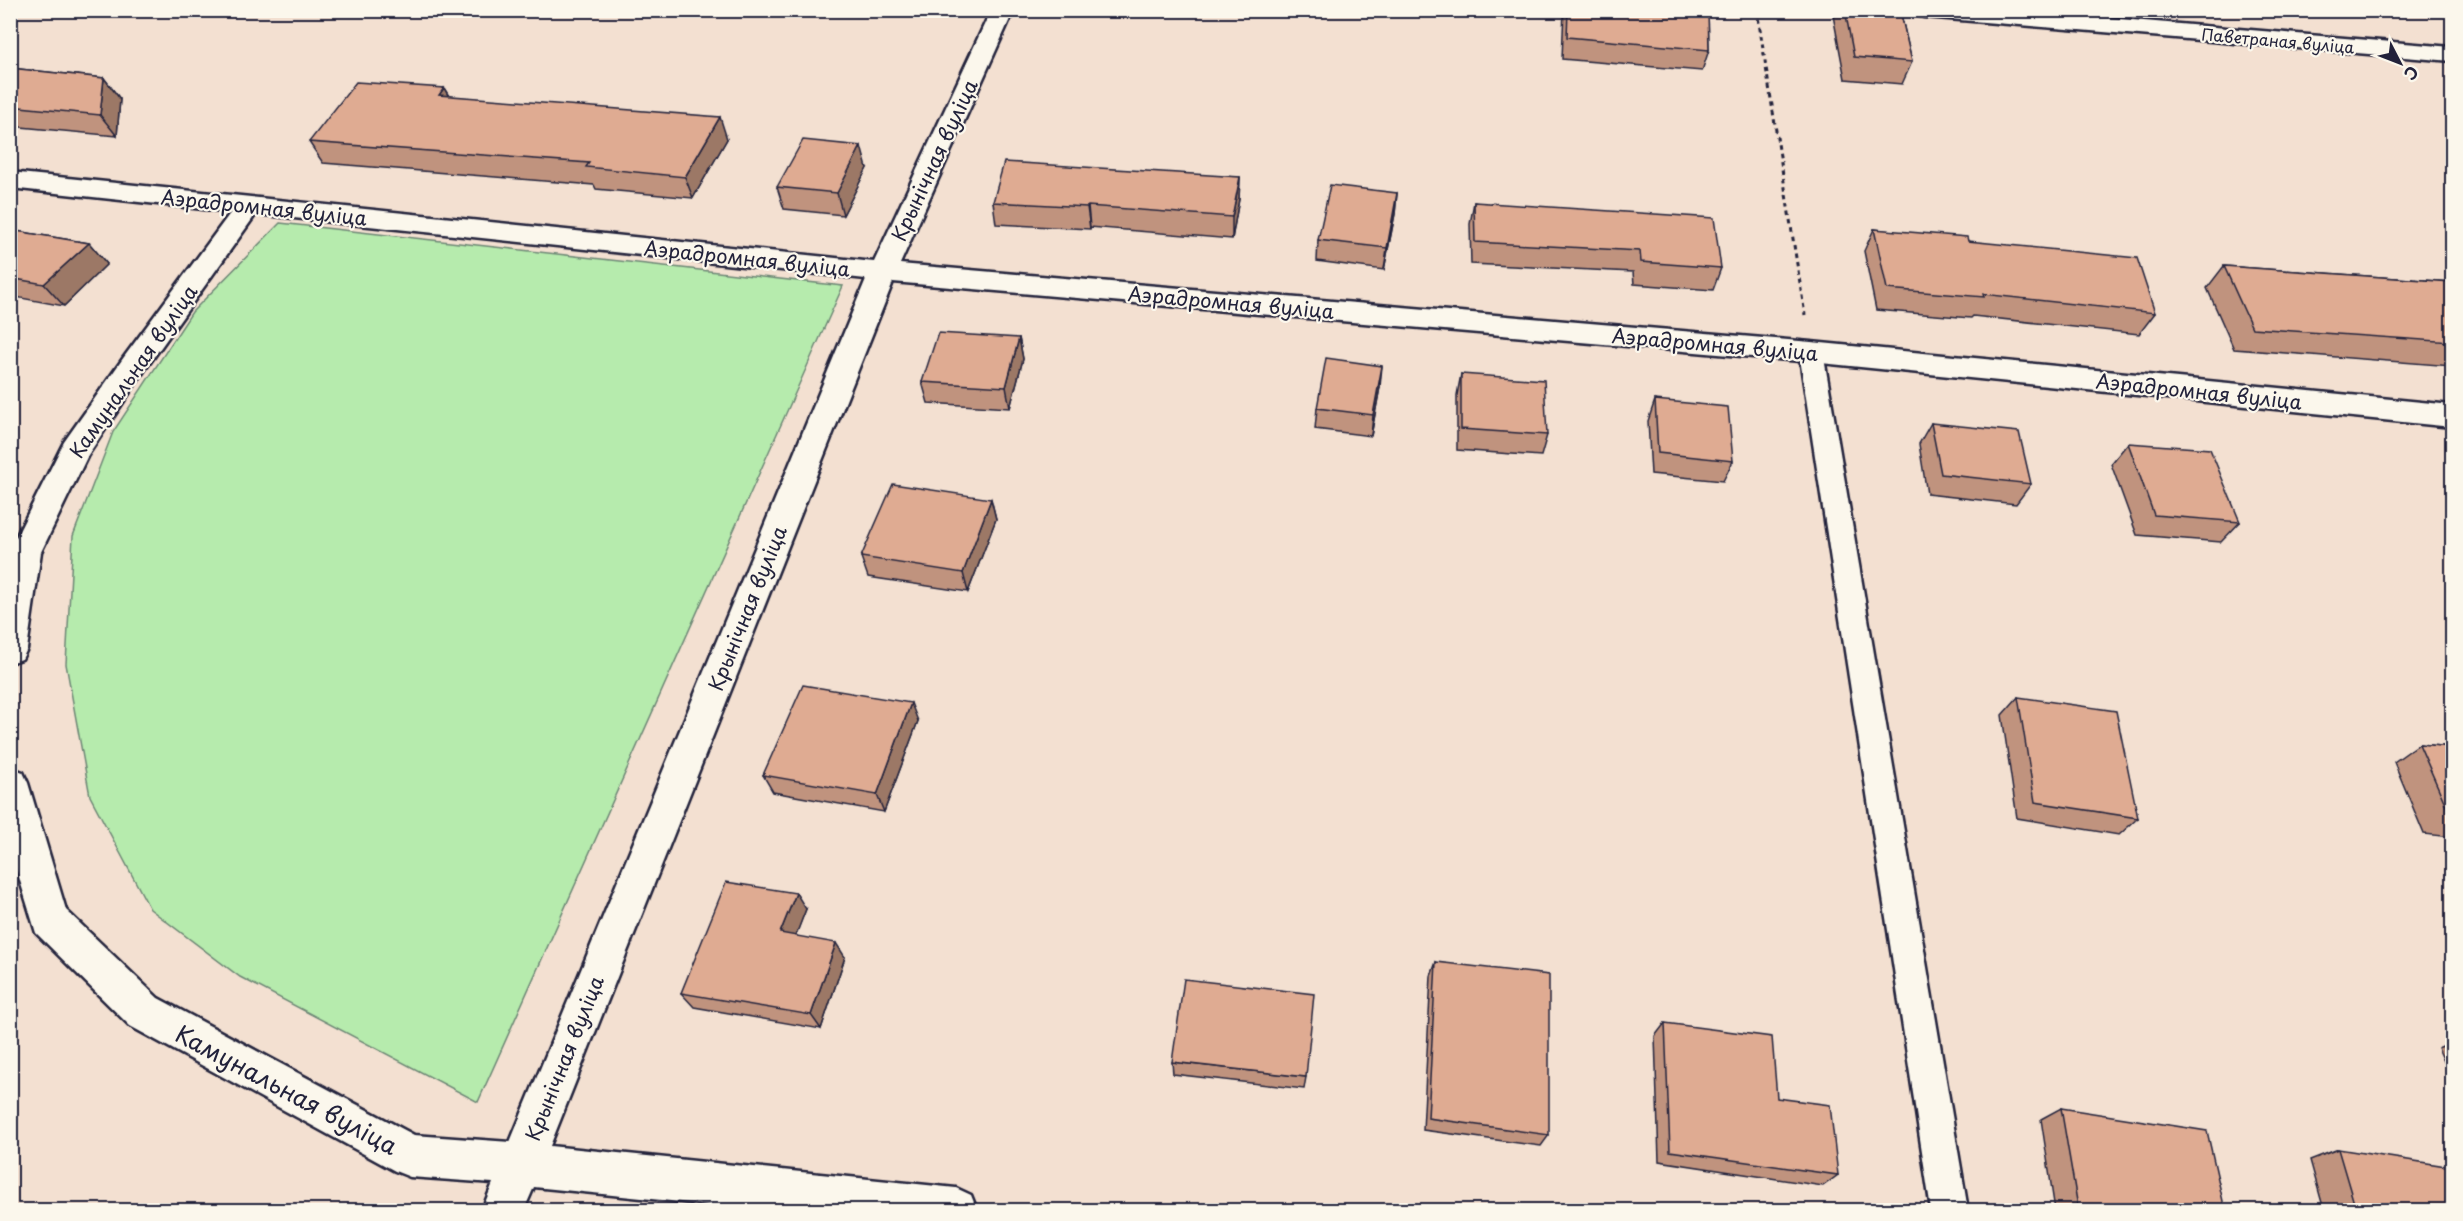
<svg xmlns="http://www.w3.org/2000/svg" width="2463" height="1221" viewBox="0 0 2463 1221" font-family="'Playpen Sans',sans-serif">
  <style>
    .green { fill: #b6ebad; stroke: #6c8674; stroke-width: 1.5 }
    .lines { fill: none; stroke-linecap: round; stroke-linejoin: round }
    .service-casing { stroke: #22223b; stroke-width: 5 }
    .minor-casing { stroke: #22223b; stroke-width: 5 }
    .path { stroke: #22223b; stroke-width: 3; stroke-dasharray: 4.5 4; stroke-linecap: butt }
    .service { fill: #fbf7ec; fill-rule: evenodd }
    .minor { fill: #fbf7ec; fill-rule: evenodd }
    .wall { fill: #c0937e; stroke: #22223b; stroke-width: 1.5 }
    .shaded-wall { fill: #9c7866; stroke: #22223b; stroke-width: 1.5 }
    .building { fill: #dfab92; stroke: #22223b; stroke-width: 1.5 }
    .labels { text-anchor: middle; dominant-baseline: central; stroke-width: 4.5; stroke-linejoin: round; paint-order: stroke }
    .far-street-label { font-size: 16px; fill: #22223b; stroke: #fbf7ec }
    .street-label { font-size: 20px; fill: #22223b; stroke: #fbf7ec }
    .near-street-label { font-size: 24px; fill: #22223b; stroke: #fbf7ec }
  </style>
  <rect width="100%" height="100%" fill="#f3e0d1"/>
  <filter id="ink" filterUnits="userSpaceOnUse"><feTurbulence type="fractalNoise" baseFrequency=".0167" numOctaves="2"/><feDisplacementMap in="SourceGraphic" scale="12" xChannelSelector="R" yChannelSelector="G"/><feConvolveMatrix kernelMatrix="1 2 1 2 8 2 1 2 1" color-interpolation-filters="sRGB"/></filter>
  <g filter="url(#ink)">
    <polygon class="green" points="280,223 843,286 478,1102 240,977 150,909 90,796 66,664 73,536 113,432 192,312"/>
    <g class="lines">
      <defs>
        <polygon id="service" points="1811,343 1820,346 1823,352 1968,1210 1931,1210 1799,352 1802,346"/>
        <g id="minor">
          <polygon points="991,10 1014,10 900,264 1811,342 2452,405 2452,427 1811,362 893,282 550,1146 956,1188 971,1195 977,1210 759,1210 534,1187 524,1210 482,1210 493,1183 410,1177 395,1171 130,1026 36,933 10,848 10,767 23,772 28,783 66,910 158,998 414,1135 510,1142 866,279 256,214 144,371 88,455 41,552 27,649 22,659 10,663 10,549 64,442 124,357 231,212 10,188 10,172 874,262"/>
          <polygon points="1913,10 2013,10 2452,47 2452,61 1924,17 1916,15"/>
        </g>
      </defs>
      <use href="#service" class="service-casing"/>
      <use href="#minor" class="minor-casing"/>
      <polyline class="path" points="1757,10 1805,315"/>
      <use href="#service" class="service"/>
      <use href="#minor" class="minor"/>
    </g>
    <g class="wall">
      <polygon points="1564,10 1708,10 1709,50 1702,71 1562,59"/>
      <polygon points="1832,10 1900,10 1912,62 1902,84 1845,79"/>
      <polygon points="10,68 104,78 120,99 117,136 10,126"/>
      <polygon points="444,88 449,96 727,139 693,198 596,189 594,185 323,163 309,142"/>
      <polygon points="867,168 843,215 784,209 777,187"/>
      <polygon points="1240,177 1239,199 1232,239 1090,227 1090,229 996,224 993,202"/>
      <polygon points="1397,193 1395,214 1384,270 1317,261 1318,240"/>
      <polygon points="1474,202 1721,268 1713,290 1634,284 1633,272 1471,264 1470,224"/>
      <polygon points="1874,229 1968,241 2155,313 2139,334 1973,316 1971,318 1876,310 1864,251"/>
      <polygon points="10,230 89,243 107,264 64,306 10,296"/>
      <polygon points="2224,266 2452,282 2452,366 2234,349 2207,288"/>
      <polygon points="1019,338 1023,359 1010,408 928,403 922,382"/>
      <polygon points="1461,374 1547,435 1541,456 1457,450 1457,395"/>
      <polygon points="1380,387 1371,436 1315,429 1317,408"/>
      <polygon points="1655,400 1733,461 1723,481 1651,474 1648,421"/>
      <polygon points="1931,423 2031,484 2016,504 1927,494 1919,444"/>
      <polygon points="2128,443 2240,522 2221,542 2137,535 2111,464"/>
      <polygon points="991,499 996,519 968,592 868,577 861,557"/>
      <polygon points="2018,697 2138,818 2119,835 2017,818 2002,715"/>
      <polygon points="918,721 884,812 773,792 763,775"/>
      <polygon points="2419,744 2452,747 2452,837 2424,834 2394,762"/>
      <polygon points="806,909 795,936 845,957 821,1029 694,1007 681,993"/>
      <polygon points="2452,931 2452,942 2449,933"/>
      <polygon points="1436,962 1549,1135 1541,1146 1423,1130 1431,976"/>
      <polygon points="1665,1023 1777,1098 1838,1175 1823,1186 1659,1161 1655,1036"/>
      <polygon points="2452,1042 2452,1079 2438,1048"/>
      <polygon points="1172,1062 1306,1077 1304,1089 1173,1074"/>
      <polygon points="2061,1108 2225,1210 2055,1210 2041,1119"/>
      <polygon points="2338,1149 2452,1210 2324,1210 2310,1160"/>
    </g>
    <g class="shaded-wall">
      <polygon points="104,78 120,99 117,136 100,115"/>
      <polygon points="444,88 456,110 439,95"/>
      <polygon points="720,117 727,139 693,198 685,177"/>
      <polygon points="861,146 867,168 843,215 837,193"/>
      <polygon points="1240,177 1239,199 1232,239 1232,217"/>
      <polygon points="1397,193 1395,214 1384,270 1387,248"/>
      <polygon points="1088,206 1090,227 1090,229 1087,207"/>
      <polygon points="89,243 107,264 64,306 44,284"/>
      <polygon points="1019,338 1023,359 1010,408 1006,387"/>
      <polygon points="1382,366 1380,387 1371,436 1373,415"/>
      <polygon points="991,499 996,519 968,592 963,573"/>
      <polygon points="911,703 918,721 884,812 877,795"/>
      <polygon points="796,893 806,909 791,948 780,933"/>
      <polygon points="836,943 845,957 821,1029 811,1015"/>
    </g>
    <g class="building">
      <polygon points="1568,10 1708,10 1709,50 1567,37"/>
      <polygon points="1845,10 1900,10 1912,62 1854,57"/>
      <polygon points="10,68 104,78 100,115 10,106"/>
      <polygon points="356,82 444,88 439,95 720,117 685,177 586,167 589,163 309,142"/>
      <polygon points="803,140 861,146 837,193 777,187"/>
      <polygon points="1004,162 1240,177 1232,217 1088,206 1087,207 993,202"/>
      <polygon points="1330,185 1397,193 1387,248 1318,240"/>
      <polygon points="1474,202 1714,218 1721,268 1641,262 1640,251 1475,242"/>
      <polygon points="1874,229 1967,237 1968,241 2137,258 2155,313 1983,294 1984,297 1887,289"/>
      <polygon points="10,230 89,243 44,284 10,278"/>
      <polygon points="2224,266 2452,282 2452,342 2252,328"/>
      <polygon points="938,333 1019,338 1006,387 922,382"/>
      <polygon points="1326,358 1382,366 1373,415 1317,408"/>
      <polygon points="1461,374 1544,380 1547,435 1461,429"/>
      <polygon points="1655,400 1728,407 1733,461 1658,453"/>
      <polygon points="1931,423 2019,432 2031,484 1941,474"/>
      <polygon points="2128,443 2210,449 2240,522 2154,515"/>
      <polygon points="893,484 991,499 963,573 861,557"/>
      <polygon points="803,685 911,703 877,795 763,775"/>
      <polygon points="2018,697 2116,711 2138,818 2035,802"/>
      <polygon points="2419,744 2452,747 2452,817 2451,817"/>
      <polygon points="726,882 796,893 780,933 836,943 811,1015 681,993"/>
      <polygon points="1436,962 1549,975 1549,1135 1428,1118"/>
      <polygon points="1184,979 1314,994 1306,1077 1172,1062"/>
      <polygon points="1665,1023 1772,1037 1777,1098 1830,1105 1838,1175 1670,1151"/>
      <polygon points="2061,1108 2207,1131 2225,1210 2100,1210 2078,1207"/>
      <polygon points="2338,1149 2452,1167 2452,1210 2356,1210"/>
    </g>
  </g>
  <g class="labels">
    <g class="far-street-label">
      <text transform="translate(2278 40) rotate(5)">Паветраная вуліца</text>
    </g>
    <g class="street-label">
      <text transform="translate(934 160) rotate(-65)">Крынічная вуліца</text>
      <text transform="translate(264 207) rotate(6)">Аэрадромная вуліца</text>
      <text transform="translate(747 258) rotate(6)">Аэрадромная вуліца</text>
      <text transform="translate(1231 302) rotate(5)">Аэрадромная вуліца</text>
      <text transform="translate(1715 344) rotate(5)">Аэрадромная вуліца</text>
      <text transform="translate(133 371) rotate(-55)">Камунальная вуліца</text>
      <text transform="translate(2199 391) rotate(6)">Аэрадромная вуліца</text>
      <text transform="translate(747 608) rotate(-68)">Крынічная вуліца</text>
      <text transform="translate(564 1058) rotate(-68)">Крынічная вуліца</text>
    </g>
    <g class="near-street-label">
      <text transform="translate(287 1089) rotate(28)">Камунальная вуліца</text>
    </g>
  </g>
  <rect width="2463" height="1221" fill="none" stroke="#fbf7ec" stroke-width="36"/>
  <rect x="18" y="18" width="2427" height="1185" fill="none" stroke="#22223b" stroke-width="2" filter="url(#ink)"/>
  <g transform="translate(2400 63) rotate(132)" stroke="#fbf7ec" stroke-width="4.5" paint-order="stroke">
  <path d="M0-4.5L10 22L0 15L-10 22Z" fill="#22223b"/>
  <text y="-9" font-size="16" font-weight="bold" text-anchor="middle" fill="#22223b">С</text>
  </g>
</svg>
